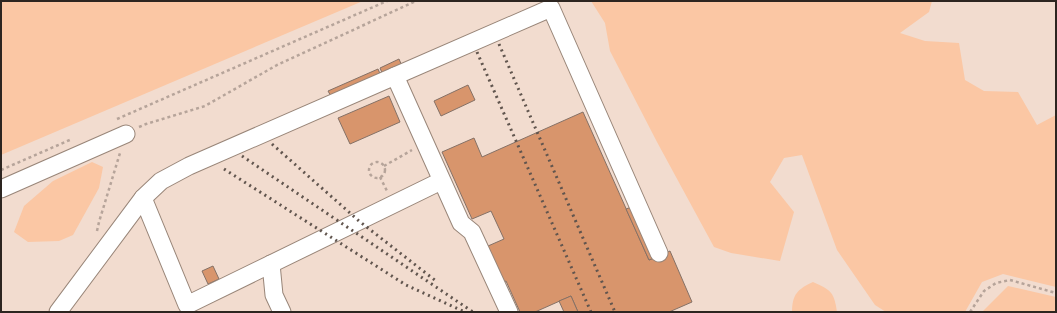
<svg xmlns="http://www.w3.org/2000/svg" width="1057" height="313" viewBox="0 0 1057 313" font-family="'Golos Text',sans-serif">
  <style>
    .green { fill: #fbc7a4 }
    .building { fill: #d8956c; stroke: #857166 }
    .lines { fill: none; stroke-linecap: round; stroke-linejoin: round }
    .minor-casing { stroke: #998679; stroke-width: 19 }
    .path { stroke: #b6a49a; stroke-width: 2.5; stroke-dasharray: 3 3; stroke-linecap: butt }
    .minor { stroke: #fff; stroke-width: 17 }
    .rail { stroke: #61554e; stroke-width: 3; stroke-dasharray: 2 4; stroke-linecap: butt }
  </style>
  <rect width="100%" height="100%" fill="#f2dccf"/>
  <g class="green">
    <polygon points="1,1 363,1 1,155"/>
    <polygon points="591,1 932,1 929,12 900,33 925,41 959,43 965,80 984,91 1018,92 1037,125 1056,115 1056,287 1003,274 982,282 965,312 886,312 875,305 837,250 802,155 784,158 770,182 794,212 780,261 731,253 714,247 657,142 610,51 605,23"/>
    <polygon points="92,162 103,167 99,188 73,235 59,241 28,242 14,232 24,206 53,181"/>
    <path d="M813 282C831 290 834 292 837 312H792C792 294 798 289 813 282Z"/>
    <polygon points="1008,286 1056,297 1056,312 982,312"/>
  </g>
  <g class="building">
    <polygon points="399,59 402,66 383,75 380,68"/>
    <polygon points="378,69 381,76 332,98 328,91"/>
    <polygon points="468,85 475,100 441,116 434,101"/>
    <polygon points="389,96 400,122 350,144 338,118"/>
    <polygon points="583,112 649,260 670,251 692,302 669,312 578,312 571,296 535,312 520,312 506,281 502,283 488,246 504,239 491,211 472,219 442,152 474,138 482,157"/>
    <polygon points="634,206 656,257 649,260 626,209"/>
    <polygon points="213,266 219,279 208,284 202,271"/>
    <polygon points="571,296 578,312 564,312 559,301"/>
  </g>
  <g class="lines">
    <defs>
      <g id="minor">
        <polyline points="395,76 551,8 659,253"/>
        <polyline points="1,189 126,134"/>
        <polyline points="143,198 187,305 441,181"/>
        <polyline points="271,264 274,295 282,312"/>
        <polyline points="58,312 143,198 161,181 189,166 395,76 461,223 472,232 509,312"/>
      </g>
    </defs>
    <use href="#minor" class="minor-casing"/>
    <g class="path">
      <polyline points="117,119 387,1"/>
      <polyline points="139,127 146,124 205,106 277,65 416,1"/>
      <circle cx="377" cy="170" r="8"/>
      <polyline points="384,166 412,150"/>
      <polyline points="1,170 72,139"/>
      <polyline points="380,177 387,191"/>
      <polyline points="97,231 99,222 120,153"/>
      <polyline points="970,312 984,291 996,283 1010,280 1056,293"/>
    </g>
    <use href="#minor" class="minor"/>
    <g class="rail">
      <polyline points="499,44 615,312"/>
      <polyline points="477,52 591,312"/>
      <polyline points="272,144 359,221 436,281"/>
      <polyline points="242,156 473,312"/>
      <polyline points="224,169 406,285 465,312"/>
    </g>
  </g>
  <rect width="1057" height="313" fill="none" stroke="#2d2520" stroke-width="4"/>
</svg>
